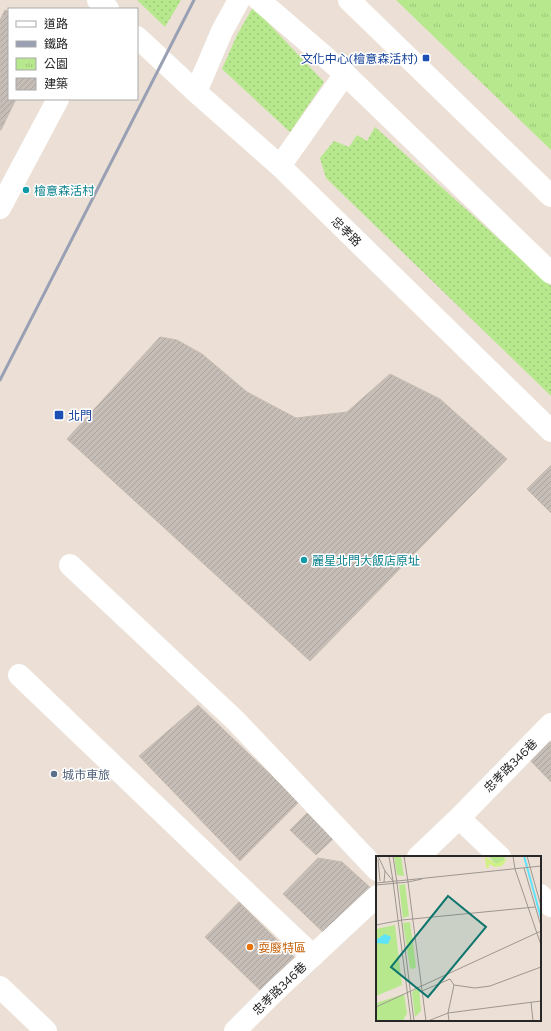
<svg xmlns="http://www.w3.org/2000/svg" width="551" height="1031" viewBox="0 0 551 1031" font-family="Commissioner,'Noto Sans TC',sans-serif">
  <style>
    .grass { fill: url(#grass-dots) }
    .park { fill: url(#park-tufts) }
    .building { fill: url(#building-hatch); stroke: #c6bcb0 }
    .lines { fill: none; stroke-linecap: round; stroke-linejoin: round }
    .minor { stroke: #fff; stroke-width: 22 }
    .rail { stroke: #99a0b4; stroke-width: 3 }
    .transit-dot { fill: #1a4fb4; stroke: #fff; stroke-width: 1.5 }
    .culture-dot { fill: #0f9aa8; stroke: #fff; stroke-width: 1.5 }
    .service-dot { fill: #5c6f8a; stroke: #fff; stroke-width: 1.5 }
    .food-dot { fill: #e8710a; stroke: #fff; stroke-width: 1.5 }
    .labels { text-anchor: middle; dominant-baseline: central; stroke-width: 3; stroke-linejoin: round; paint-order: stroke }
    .transit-label { font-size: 12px; fill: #164399; stroke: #fff; text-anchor: end }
    .culture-label { font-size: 12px; fill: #0d838f; stroke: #fff; text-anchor: start }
    .street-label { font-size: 12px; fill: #272727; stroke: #fff }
    .service-label { font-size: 12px; fill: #4e5e75; stroke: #fff; text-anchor: start }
    .food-label { font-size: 12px; fill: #c56008; stroke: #fff; text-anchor: start }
    .inset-river { fill: none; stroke: #5ee3f9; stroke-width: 2 }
    .inset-road { fill: none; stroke: #9d9690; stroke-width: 1 }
    .view { fill: #0f766e; fill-opacity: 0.15; stroke: #0f766e; stroke-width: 2 }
    .inset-edge { fill: none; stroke: #272727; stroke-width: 2 }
  </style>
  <defs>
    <pattern id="grass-dots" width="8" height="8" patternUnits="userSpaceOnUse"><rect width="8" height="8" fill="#b7e88d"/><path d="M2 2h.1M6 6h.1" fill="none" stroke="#9dc77a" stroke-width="1.8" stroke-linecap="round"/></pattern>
    <pattern id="park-tufts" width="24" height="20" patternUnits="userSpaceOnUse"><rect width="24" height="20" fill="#b7e88d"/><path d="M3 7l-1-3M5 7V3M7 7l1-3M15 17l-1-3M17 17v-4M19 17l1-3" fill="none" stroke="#9dc77a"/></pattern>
    <pattern id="building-hatch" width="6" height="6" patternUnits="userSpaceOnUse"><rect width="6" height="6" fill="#c6bdb7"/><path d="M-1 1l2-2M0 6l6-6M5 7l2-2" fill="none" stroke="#aaa29d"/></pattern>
  </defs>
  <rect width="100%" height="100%" fill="#ece0d6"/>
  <g class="grass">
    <polygon points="137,0 181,0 165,27"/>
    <polygon points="253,7 324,82 290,132 222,69 237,35"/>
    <polygon points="375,127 551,286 551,396 326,178 320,158 334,141 349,147 357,135 367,141"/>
  </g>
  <polygon class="park" points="396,0 551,0 551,150"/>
  <g class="building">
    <polygon points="5,10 9,12 9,99 16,99 1,130 0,130 0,20"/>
    <polygon points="160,337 177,340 202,354 247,392 296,418 347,412 390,374 440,399 507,459 310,661 67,439"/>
    <polygon points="551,465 551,513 527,489"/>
    <polygon points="198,705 299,802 240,861 139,756"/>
    <polygon points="546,738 551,743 551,782 527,757"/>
    <polygon points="307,813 333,839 316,855 290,830"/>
    <polygon points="318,858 342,862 373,890 326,935 283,894"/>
    <polygon points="239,902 295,958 262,992 205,937"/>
  </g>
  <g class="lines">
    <g class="minor">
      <polyline points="98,0 108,9"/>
      <polyline points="259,0 345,74 551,273"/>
      <polyline points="349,0 551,196"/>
      <polyline points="137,37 196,92 280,166 551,431"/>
      <polyline points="196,92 222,31 239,0"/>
      <polyline points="280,166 345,74"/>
      <polyline points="0,208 58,99"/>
      <polyline points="70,565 236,721 377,870"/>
      <polyline points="19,675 210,858 313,956"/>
      <polyline points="459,818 500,857"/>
      <polyline points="418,857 459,818 551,724"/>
      <polyline points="540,895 551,906"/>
      <polyline points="0,987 46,1031"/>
      <polyline points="235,1031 276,990 377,896"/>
    </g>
    <polyline class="rail" points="0,380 194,0"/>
  </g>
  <g class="transit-dot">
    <rect x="422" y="54" width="8" height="8" rx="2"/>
    <rect x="54" y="410" width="10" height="10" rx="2"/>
  </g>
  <g class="culture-dot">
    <circle cx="26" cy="190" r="4"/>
    <circle cx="304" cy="560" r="4"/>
  </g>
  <circle class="service-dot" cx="54" cy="774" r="4"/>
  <circle class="food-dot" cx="250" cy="947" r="4"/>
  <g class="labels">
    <g class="transit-label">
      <text x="418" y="58">文化中心(檜意森活村)</text>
      <text x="68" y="415" text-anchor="start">北門</text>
    </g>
    <g class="culture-label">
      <text x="34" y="190">檜意森活村</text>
      <text x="312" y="560">麗星北門大飯店原址</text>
    </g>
    <g class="street-label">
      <text transform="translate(347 231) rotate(44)">忠孝路</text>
      <text transform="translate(510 765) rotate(-45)">忠孝路346巷</text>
      <text transform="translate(279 988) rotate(-44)">忠孝路346巷</text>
    </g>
    <g class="service-label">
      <text x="62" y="774">城市車旅</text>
    </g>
    <g class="food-label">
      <text x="258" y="947">耍廢特區</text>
    </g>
  </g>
  <g transform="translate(376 856)">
    <rect width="165" height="165" fill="#ece0d6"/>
    <path d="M18 0H25L28 20 21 19ZM112 0H130L127 5 120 8ZM29 28 33 60 27 62 23 29ZM34 66 40 111 37 113 34 112 27 67ZM43 131 45 155 39 161 36 136Z" fill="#b7e88d"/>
    <path d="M19 69 26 129 0 140V73ZM28 138 31 157 27 165H0V147Z" fill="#b7e88d"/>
    <path d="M109 0 120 8 132 2 126 10 119 11 113 8V12H110Z" fill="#d1f187"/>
    <path d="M9 78 15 81 12 88 0 87V84Z" fill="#5ee3f9"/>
    <path class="inset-river" d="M148 0 165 62"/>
    <path class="inset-road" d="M2 0 9 15 8 26M13 0 17 25M17 0 21 27M137 0 139 13 165 89M151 0 165 50M2 3 4 25M148 12 165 70M9 15 17 25 35 165M46 23 32 26 50 165M31 24 165 10M0 27 31 24M21 27 38 165M0 29 32 26 28 0M0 69 26 64 159 51M78 129 99 132 114 130 165 111M46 135 74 123 78 129 72 157 73 165M155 146 157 165M0 151 165 75M52 165 72 157 165 145"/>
    <path class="view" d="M72 40 110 71 52 141 15 111Z"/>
    <rect width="165" height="165" class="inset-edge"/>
  </g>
  <rect x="8" y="8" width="130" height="92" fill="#ffffff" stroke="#a9a9a9"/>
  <rect x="16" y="21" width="20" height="6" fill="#ffffff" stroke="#a9a9a9"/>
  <text x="44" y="28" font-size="12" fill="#272727">道路</text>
  <rect x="16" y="41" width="20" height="6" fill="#99a0b4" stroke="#a9a9a9"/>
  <text x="44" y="48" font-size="12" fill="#272727">鐵路</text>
  <rect x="16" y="58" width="20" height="12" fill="url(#park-tufts)" stroke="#a9a9a9"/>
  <text x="44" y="68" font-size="12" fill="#272727">公園</text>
  <rect x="16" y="78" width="20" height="12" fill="url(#building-hatch)" stroke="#a9a9a9"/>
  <text x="44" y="88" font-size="12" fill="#272727">建築</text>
</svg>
